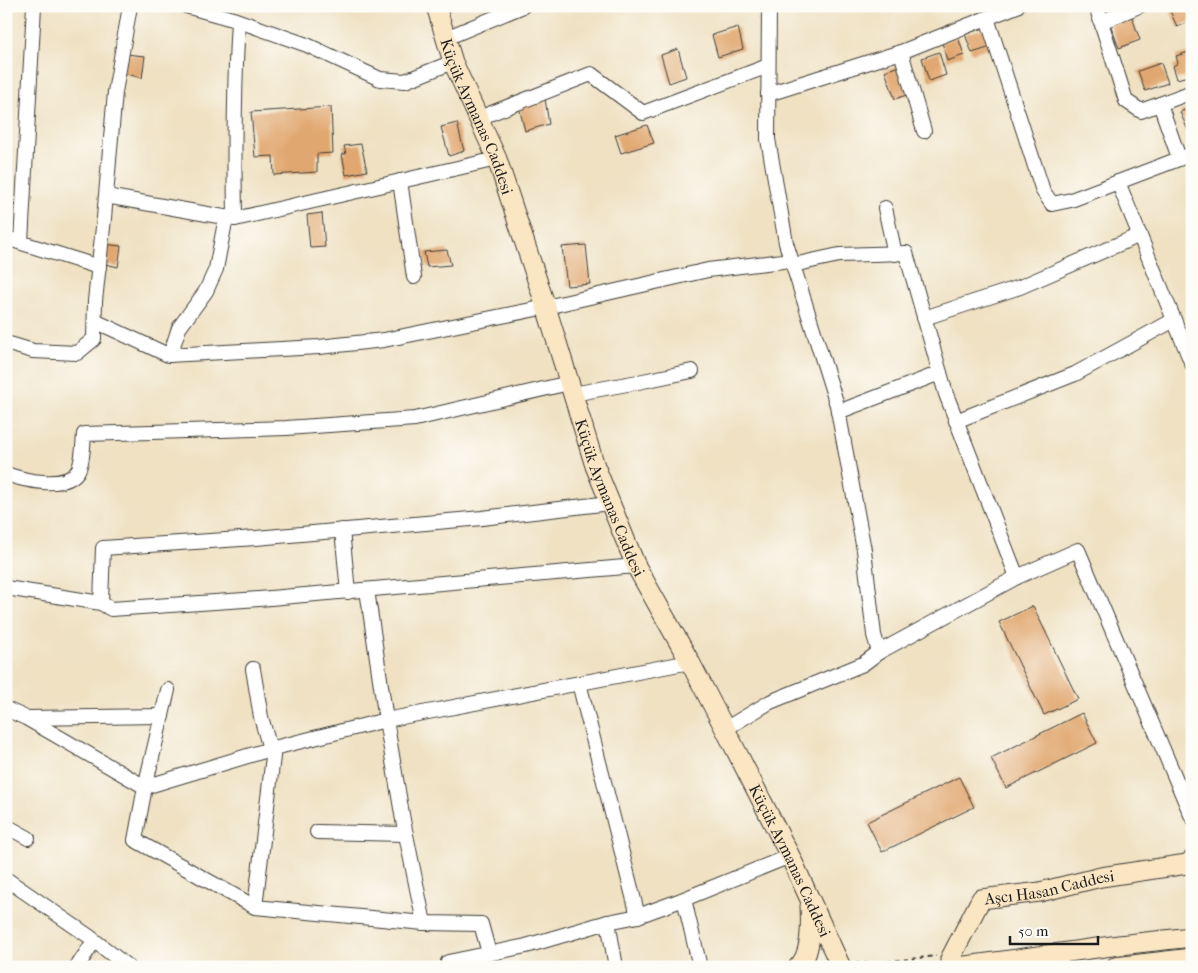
<svg xmlns="http://www.w3.org/2000/svg" width="1198" height="973" viewBox="0 0 1198 973" font-family="'IM FELL French Canon',serif">
  <style>
    .building { fill: #e1a770 }
    .lines { fill: none; stroke-linecap: round; stroke-linejoin: round }
    .street-casing { stroke: #3c3a35; stroke-width: 16 }
    .secondary-casing { stroke: #3c3a35; stroke-width: 21 }
    .path { stroke: #3c3a35; stroke-width: 2; stroke-dasharray: 4 4; stroke-linecap: butt }
    .street { stroke: #fff; stroke-width: 14 }
    .secondary { stroke: #fbe6c4; stroke-width: 19 }
    .labels { text-anchor: middle; dominant-baseline: central; stroke-width: 5; stroke-linejoin: round; paint-order: stroke }
    .street-label { font-size: 16px; fill: #1c1c1c; stroke: #fdfcf7 }
  </style>
  <rect width="100%" height="100%" fill="#fdfcf7"/>
  <filter id="ink" filterUnits="userSpaceOnUse"><feTurbulence type="fractalNoise" baseFrequency=".02" numOctaves="2"/><feDisplacementMap in="SourceGraphic" scale="10" xChannelSelector="R" yChannelSelector="G"/><feConvolveMatrix kernelMatrix="1 2 1 2 8 2 1 2 1" color-interpolation-filters="sRGB"/></filter>
  <filter id="wash" filterUnits="userSpaceOnUse"><feTurbulence type="fractalNoise" baseFrequency=".0096" numOctaves="4" result="noise"/><feDisplacementMap in="SourceGraphic" scale="20" xChannelSelector="R" yChannelSelector="G"/><feGaussianBlur stdDeviation="1.12" result="paint"/><feColorMatrix in="noise" values="0 0 0 0 0 0 0 0 0 0 0 0 0 0 0 0 0 1.4 0 .05"/><feComposite in="paint" operator="in"/></filter>
  <g filter="url(#wash)">
    <rect width="100%" height="100%" fill="#efe1c2"/>
    <g id="blocks">
      <g class="building">
        <polygon points="1168,6 1190,6 1192,11 1192,21 1177,27"/>
        <polygon points="1132,17 1140,40 1119,48 1110,24"/>
        <polygon points="738,27 743,49 718,57 712,35"/>
        <polygon points="984,28 991,47 972,53 965,34"/>
        <polygon points="958,37 964,55 947,61 942,42"/>
        <polygon points="678,49 686,77 669,83 661,55"/>
        <polygon points="1192,51 1192,75 1177,79 1173,66 1178,63 1176,56"/>
        <polygon points="939,52 946,75 929,81 922,58"/>
        <polygon points="125,54 145,56 142,78 123,73"/>
        <polygon points="1161,63 1168,83 1145,91 1138,71"/>
        <polygon points="902,65 912,93 895,99 885,71"/>
        <polygon points="545,99 549,124 525,131 519,107"/>
        <polygon points="331,107 333,153 317,154 317,172 274,175 273,156 255,157 251,112"/>
        <polygon points="1192,107 1192,134 1190,135 1180,112"/>
        <polygon points="457,123 464,151 449,156 441,127"/>
        <polygon points="647,125 654,143 621,153 615,135"/>
        <polygon points="361,144 367,171 346,175 342,154 346,154 344,146"/>
        <polygon points="322,213 325,247 310,248 307,215"/>
        <polygon points="104,244 121,246 118,267 101,263"/>
        <polygon points="586,245 590,284 567,286 562,247"/>
        <polygon points="447,250 451,265 427,267 424,252"/>
        <polygon points="1033,606 1078,699 1044,715 999,622"/>
        <polygon points="1082,713 1097,743 1006,788 991,758"/>
        <polygon points="959,777 974,807 882,852 867,822"/>
      </g>
    </g>
  </g>
  <g filter="url(#ink)">
    <use href="#blocks" fill-opacity="0" stroke="#3c3a35" stroke-width="1"/>
    <g class="lines">
      <defs>
        <g id="street">
          <polyline points="186,6 236,20 307,45 380,79 405,81 453,62"/>
          <polyline points="769,6 768,139 786,243 837,405 864,550 874,635 879,652"/>
          <polyline points="1096,6 1126,101 1141,111 1192,92"/>
          <polyline points="987,18 1043,191 1052,204 1071,200 1192,154"/>
          <polyline points="1101,22 1139,6"/>
          <polyline points="446,38 523,6"/>
          <polyline points="901,52 924,131"/>
          <polyline points="768,94 901,52 1017,6"/>
          <polyline points="1160,104 1179,158"/>
          <polyline points="479,118 591,74 643,113 768,66"/>
          <polyline points="400,181 414,277"/>
          <polyline points="1118,182 1192,364"/>
          <polyline points="106,196 235,219 497,159"/>
          <polyline points="885,208 895,254"/>
          <path d="M235 219C234 153 234 87 238 21"/>
          <polyline points="6,238 99,267"/>
          <polyline points="21,242 34,6"/>
          <polyline points="793,265 839,255 906,253 946,394 1017,577"/>
          <polyline points="924,318 1020,287 1140,235"/>
          <polyline points="95,321 168,355 319,347 384,340 546,307 708,270 791,260"/>
          <polyline points="6,343 33,351 77,353 94,339 95,301 104,218 115,92 130,6"/>
          <polyline points="170,355 179,328 206,291 216,269 226,217"/>
          <polyline points="573,394 638,382 692,371"/>
          <polyline points="838,412 940,373"/>
          <polyline points="956,421 1075,374 1174,320"/>
          <path d="M6 474C23 480 64 490 77 472 83 463 83 445 84 434L286 428 415 419 569 383"/>
          <polyline points="342,530 348,592"/>
          <polyline points="6,588 101,603 111,609 259,599 636,566"/>
          <polyline points="367,590 386,720 403,820 424,923 481,924 489,953"/>
          <polyline points="101,603 103,548 256,538 482,518 610,503"/>
          <polyline points="253,669 261,717 270,749"/>
          <polyline points="579,683 638,916"/>
          <polyline points="168,690 145,787 135,840 255,907 424,923"/>
          <polyline points="6,709 26,718 145,787 274,748 386,720 690,662"/>
          <polyline points="27,718 162,716"/>
          <polyline points="725,729 770,702 863,664 879,652 1017,577 1078,550 1192,817"/>
          <polyline points="6,831 8,827 28,838"/>
          <polyline points="317,832 406,834"/>
          <polyline points="6,879 90,937 128,967"/>
          <polyline points="684,899 700,967"/>
          <polyline points="255,907 274,748"/>
          <polyline points="608,922 616,967"/>
          <polyline points="448,962 526,946 608,922 638,916 684,899 790,856"/>
          <polyline points="77,967 94,941"/>
        </g>
        <g id="secondary">
          <path id="s1" d="M436 6 453 62 497 159 546 307 595 466 636 566 690 662 725 729 790 856 841 967"/>
          <path d="M798 967C812 954 811 924 810 906"/>
          <path id="s2" d="M950 967V959L981 899 1040 892 1101 877 1187 864 1192 860"/>
          <polyline points="958,967 1119,945 1192,937"/>
          <polyline points="1115,967 1192,958"/>
        </g>
      </defs>
      <use href="#street" class="street-casing"/>
      <use href="#secondary" class="secondary-casing"/>
      <polyline class="path" points="856,963 874,963 936,956"/>
      <use href="#street" class="street"/>
      <use href="#secondary" class="secondary"/>
    </g>
  </g>
  <g class="labels">
    <g class="street-label">
      <text stroke="none"><textPath href="#s1" startOffset="118">Küçük Aymanas Caddesi</textPath></text>
      <text stroke="none"><textPath href="#s1" startOffset="522">Küçük Aymanas Caddesi</textPath></text>
      <text stroke="none"><textPath href="#s1" startOffset="928">Küçük Aymanas Caddesi</textPath></text>
      <text stroke="none"><textPath href="#s2" startOffset="145">Aşcı Hasan Caddesi</textPath></text>
    </g>
  </g>
  <rect width="1198" height="973" fill="none" stroke="#fdfcf7" stroke-width="25"/>
  <path d="M1010 936v8h88v-8" fill="none" stroke="#1c1c1c" stroke-width="2.5"/>
  <text x="1018" y="936" font-size="15" fill="#1c1c1c" stroke="#fdfcf7" stroke-width="4" paint-order="stroke">50 m</text>
</svg>
